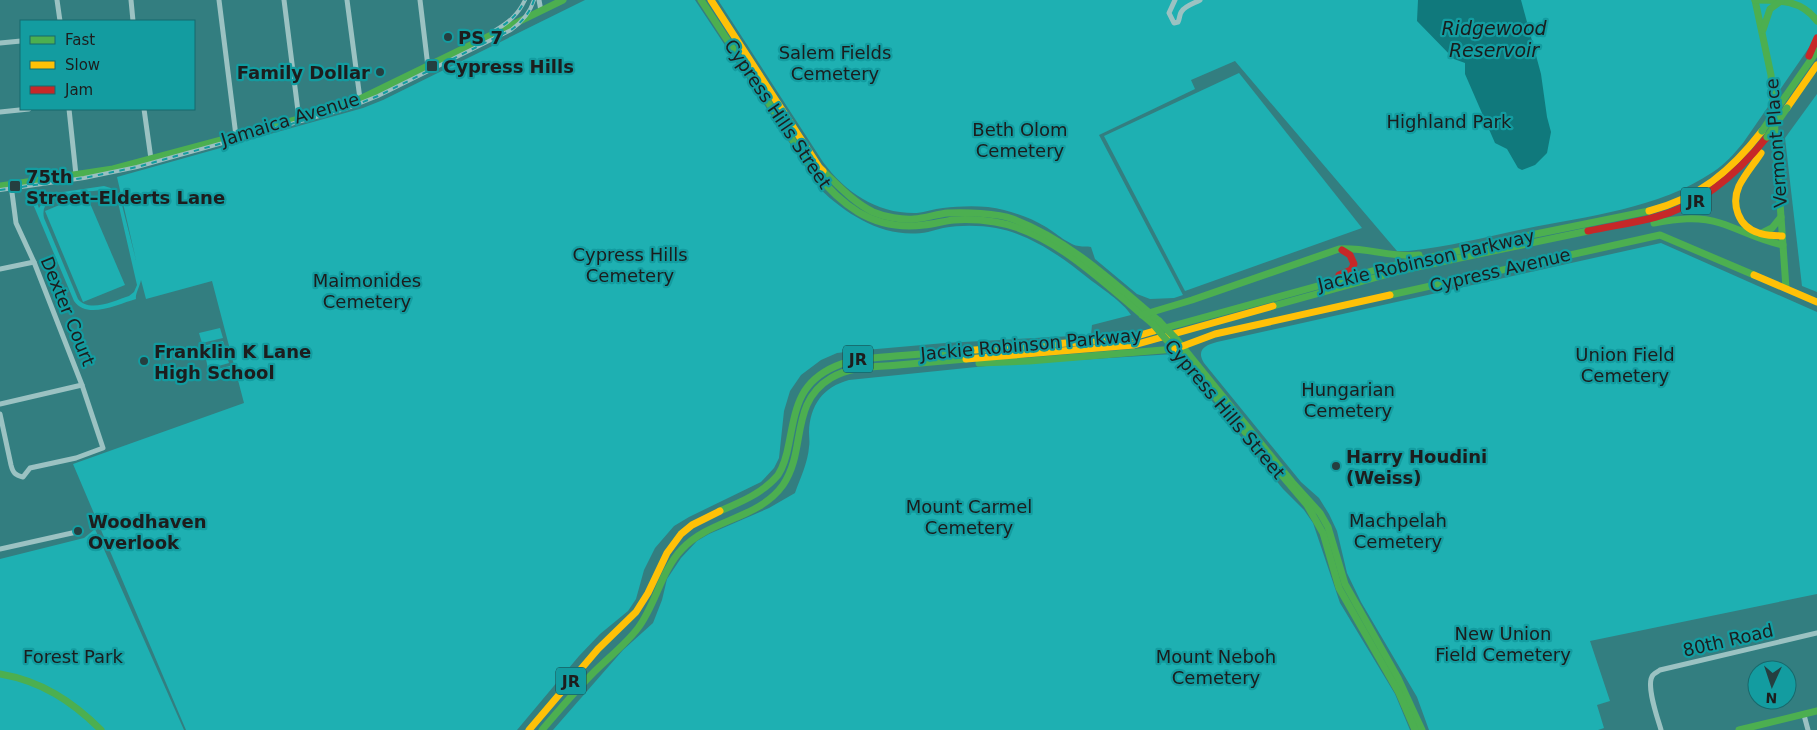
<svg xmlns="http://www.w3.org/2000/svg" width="1817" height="730" viewBox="0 0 1817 730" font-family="'DejaVu Sans',sans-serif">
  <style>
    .green { fill: #1eb0b2; fill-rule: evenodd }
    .water { fill: #10797c }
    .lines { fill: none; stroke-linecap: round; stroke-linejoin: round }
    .street { stroke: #9bc2c2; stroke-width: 5 }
    .fast { stroke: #4caf50; stroke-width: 7 }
    .slow { stroke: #ffc107; stroke-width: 7 }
    .jam { stroke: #c62828; stroke-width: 7 }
    .rail-casing { stroke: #9bc0c1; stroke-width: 4 }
    .rail { stroke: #139ca0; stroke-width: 2; stroke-dasharray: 5.5; stroke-linecap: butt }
    .fast-bridge { stroke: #4caf50; stroke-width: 7 }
    .poi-dot { fill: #253f40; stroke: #139ca0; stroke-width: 2 }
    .labels { text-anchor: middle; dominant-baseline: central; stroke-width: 4.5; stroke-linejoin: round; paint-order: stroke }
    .shield { fill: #139ca0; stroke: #1a4344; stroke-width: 1 }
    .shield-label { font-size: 16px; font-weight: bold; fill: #1d1d1d }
    .poi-label { font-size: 18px; font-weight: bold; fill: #1d1d1d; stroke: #139ca0; text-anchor: start }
    .park-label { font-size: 18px; fill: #1b1d1d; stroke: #139ca0 }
    .street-label { font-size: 18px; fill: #1d1d1d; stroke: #139ca0 }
    .water-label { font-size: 19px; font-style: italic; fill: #191d1d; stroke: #139ca0 }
  </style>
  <rect width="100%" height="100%" fill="#337e80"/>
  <g class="green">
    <path d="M585 0H695L820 189C848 216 887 240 928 232 933 231 938 229 943 228 960 225 979 225 996 228 1030 234 1062 257 1088 278 1101 288 1123 302 1131 315L1092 325 1091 335 945 343 854 351 837 353 821 360 801 375 790 391 784 411 779 458 774 468 761 482 689 517 674 526 655 548 644 570 636 599 628 611 600 634 579 656 517 730H186L73 464 244 403 212 281 146 299 141 280C140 286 135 294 136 299 118 304 87 320 74 301L30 197 34 196 39 208 45 199 56 193 104 186 114 189 120 197 136 260 117 177 363 108 383 100ZM101 190 111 192 117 198 137 285 134 292 129 296C114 301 89 313 78 299L44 218C38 191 83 193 101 190Z"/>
    <path d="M718 0H1817V36L1743 143C1734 154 1725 164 1713 172 1658 209 1588 216 1524 229 1486 237 1447 247 1408 251H1397L1235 61 1191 80 1195 89 1099 135 1183 295 1174 298 1150 299 1137 294 1095 259 1091 247C1087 246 1083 247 1079 246 1071 246 1054 232 1046 227 1033 219 1019 214 1004 210 985 205 962 206 943 208 934 209 925 212 917 213 877 214 846 193 823 162Z"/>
    <polygon points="1239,73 1362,228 1185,291 1104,136"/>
    <polygon points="1817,94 1817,292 1802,286 1785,138"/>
    <polygon points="86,194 125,285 83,302 45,211"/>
    <path d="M1661 243 1817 312V594L1590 641 1610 701 1597 705 1604 728 1598 730H1429L1417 697 1361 602 1347 573 1337 531 1329 514 1319 498 1301 482 1204 363C1196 350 1205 345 1217 342Z"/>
    <polygon points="220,328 223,338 202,343 199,333"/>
    <polygon points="223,341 226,350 205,356 203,346"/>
    <polygon points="226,354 229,363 208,369 206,359"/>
    <path d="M1174 354 1283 489 1304 510 1313 523 1340 603 1395 694 1410 730H553L623 650 653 623 662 600 667 579 681 558 697 541 709 534 769 508 795 493C800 479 808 462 809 447 810 442 809 437 809 432 810 405 823 387 849 380L996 365Z"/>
    <polygon points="230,366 232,376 212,381 209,371"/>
    <polygon points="95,529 184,730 0,730 0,559 84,538"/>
  </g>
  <polygon class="water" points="1418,0 1521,0 1541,74 1547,117 1551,132 1547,153 1535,165 1522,170 1518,168 1507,149 1495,143 1465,74 1465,63 1454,59 1417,21"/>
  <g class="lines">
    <g class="street">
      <polyline points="57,0 60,21"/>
      <polyline points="131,0 133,21"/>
      <polyline points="219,0 236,136"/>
      <polyline points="284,0 299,119"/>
      <polyline points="347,0 360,99"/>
      <polyline points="420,0 428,67"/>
      <polyline points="539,0 541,11"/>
      <path d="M1175 0 1169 13 1174 23 1178 22C1180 19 1179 14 1182 11 1185 6 1195 3 1200 0"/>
      <polyline points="0,43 21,41"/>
      <polyline points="69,109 76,175"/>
      <polyline points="144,109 151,159"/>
      <polyline points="0,112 29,109"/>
      <polyline points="0,269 34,262"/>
      <polyline points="0,404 82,385"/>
      <path d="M0 414 11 465C13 473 15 475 23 477L30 468 76 458 103 448 82 385 34 262 16 223 11 185"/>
      <polyline points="0,549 81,531"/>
      <polyline points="1804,715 1808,730"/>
      <path d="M1661 730C1658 719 1645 684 1653 675 1653 674 1659 671 1660 670L1817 633"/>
    </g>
    <g class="fast">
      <path d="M701 0C725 36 748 72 772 108 796 145 819 188 858 212 878 224 901 228 924 225 934 224 944 221 954 220 968 219 982 220 995 222 1054 231 1108 287 1153 324"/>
      <polyline points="1755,0 1771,75 1786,288"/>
      <path d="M1755 0C1779 0 1802 0 1817 21"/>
      <polyline points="1763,30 1770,9 1781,1"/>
      <polyline points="1785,97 1817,51"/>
      <path d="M823 171C839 186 853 202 873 212 885 217 902 220 914 219 926 218 937 214 948 213 965 212 997 213 1013 219 1069 240 1114 283 1159 321"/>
      <polyline points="0,186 113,169 299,119 360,99 563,0"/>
      <path d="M1654 223C1676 219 1698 216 1720 223 1742 230 1761 241 1783 245"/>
      <polyline points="1760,234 1772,228 1781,217"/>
      <polyline points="1390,295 1660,235 1754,275"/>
      <polyline points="1273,306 1403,270 1588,231"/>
      <path d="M1142 315 1192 300 1339 249C1366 247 1392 258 1419 255"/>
      <polyline points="1154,331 1383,268 1516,238 1649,211"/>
      <polyline points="1177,340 1292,482 1320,513 1328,527 1345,584 1398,678 1422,730"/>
      <polyline points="1172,346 1307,505 1323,533 1339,588 1399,693 1415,730"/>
      <polyline points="979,363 1029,361 1175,349"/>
      <path d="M720 511C741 502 763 493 778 475 784 466 787 454 789 443 796 407 799 382 836 366 854 358 875 358 895 356 922 354 949 352 975 350"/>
      <path d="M0 674C41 681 72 701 101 730"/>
      <path d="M542 730C559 710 576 690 595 671 609 657 626 644 638 628 656 604 661 571 682 549 710 519 759 519 783 485 807 450 789 403 831 378 851 366 875 367 898 365 920 363 943 361 966 359"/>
      <polyline points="1739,730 1817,711"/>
    </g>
    <g class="slow">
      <polyline points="711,0 819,167 823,171"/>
      <polyline points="1787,108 1817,65"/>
      <path d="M1761 153C1754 164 1745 174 1739 186 1731 204 1738 227 1759 233 1766 236 1774 235 1782 236"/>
      <path d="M1649 211C1699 198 1731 171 1762 131"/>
      <polyline points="1754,275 1817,302"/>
      <polyline points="1175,349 1215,334 1390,295"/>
      <polyline points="975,350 1106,340 1137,336 1154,331"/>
      <polyline points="966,359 1134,345 1273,306"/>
      <polyline points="529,730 598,649 636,612 648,593 667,553 681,534 692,525 720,511"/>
    </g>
    <g class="jam">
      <polyline points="1809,56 1817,38"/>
      <path d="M1588 231C1611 226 1634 223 1656 217 1702 205 1738 173 1767 137"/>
      <polyline points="1339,275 1351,270 1354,264 1350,255 1342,250"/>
    </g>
    <defs>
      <g id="rail">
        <path d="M494 31C508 23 518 15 525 0"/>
        <path d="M0 190 84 178 137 167 348 108 378 96 511 30C522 22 530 13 534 0"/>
      </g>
    </defs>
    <use href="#rail" class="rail-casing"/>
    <use href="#rail" class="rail"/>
    <g class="fast-bridge">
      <polyline points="1762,131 1785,97"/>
      <polyline points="1767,137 1787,108"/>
      <polyline points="1159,321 1177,340"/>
      <polyline points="1153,324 1169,343"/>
    </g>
  </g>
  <g class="poi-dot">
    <circle cx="448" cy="37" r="5"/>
    <rect x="426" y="60" width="12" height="12" rx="2.5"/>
    <circle cx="380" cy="72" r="5"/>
    <rect x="9" y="180" width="12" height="12" rx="2.5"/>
    <circle cx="144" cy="361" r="5"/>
    <circle cx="1336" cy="466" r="5"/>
    <circle cx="78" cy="531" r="5"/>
  </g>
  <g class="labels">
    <g class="shield">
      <rect x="1681" y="187.5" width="30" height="27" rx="4"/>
      <rect x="843" y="345.5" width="30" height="27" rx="4"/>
      <rect x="556" y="667.5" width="30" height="27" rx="4"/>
    </g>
    <g class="shield-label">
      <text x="1696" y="201">JR</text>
      <text x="858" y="359">JR</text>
      <text x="571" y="681">JR</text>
    </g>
    <g class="poi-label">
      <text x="458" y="37">PS 7</text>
      <text x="443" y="66">Cypress Hills</text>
      <text x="370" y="72" text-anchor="end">Family Dollar</text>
      <text x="26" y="176">75th<tspan x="26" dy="21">Street–Elderts Lane</tspan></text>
      <text x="154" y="351">Franklin K Lane<tspan x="154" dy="21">High School</tspan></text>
      <text x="1346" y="456">Harry Houdini<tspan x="1346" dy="21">(Weiss)</tspan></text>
      <text x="88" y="521">Woodhaven<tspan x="88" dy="21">Overlook</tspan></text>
    </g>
    <g class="park-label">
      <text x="835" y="52">Salem Fields<tspan x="835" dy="21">Cemetery</tspan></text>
      <text x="1449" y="121">Highland Park</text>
      <text x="1020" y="129">Beth Olom<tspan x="1020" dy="21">Cemetery</tspan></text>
      <text x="630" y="254">Cypress Hills<tspan x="630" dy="21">Cemetery</tspan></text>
      <text x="367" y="280">Maimonides<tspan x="367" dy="21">Cemetery</tspan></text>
      <text x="1625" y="354">Union Field<tspan x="1625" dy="21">Cemetery</tspan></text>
      <text x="1348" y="389">Hungarian<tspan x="1348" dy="21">Cemetery</tspan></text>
      <text x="969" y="506">Mount Carmel<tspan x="969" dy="21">Cemetery</tspan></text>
      <text x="1398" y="520">Machpelah<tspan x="1398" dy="21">Cemetery</tspan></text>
      <text x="1503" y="633">New Union<tspan x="1503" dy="21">Field Cemetery</tspan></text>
      <text x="73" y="656">Forest Park</text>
      <text x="1216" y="656">Mount Neboh<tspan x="1216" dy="21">Cemetery</tspan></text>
    </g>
    <g class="street-label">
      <text transform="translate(778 114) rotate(56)">Cypress Hills Street</text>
      <text transform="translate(290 119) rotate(-17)">Jamaica Avenue</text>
      <text transform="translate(1776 143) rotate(-94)">Vermont Place</text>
      <text transform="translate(1426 260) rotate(-13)">Jackie Robinson Parkway</text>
      <text transform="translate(1500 270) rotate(-13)">Cypress Avenue</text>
      <text transform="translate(68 311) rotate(68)">Dexter Court</text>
      <text transform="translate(1031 344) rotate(-5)">Jackie Robinson Parkway</text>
      <text transform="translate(1225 409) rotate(50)">Cypress Hills Street</text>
      <text transform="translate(1728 640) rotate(-13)">80th Road</text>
    </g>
    <g class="water-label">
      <text x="1494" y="28">Ridgewood<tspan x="1494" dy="22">Reservoir</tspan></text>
    </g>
  </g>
  <rect x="20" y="20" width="175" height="90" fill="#139ca0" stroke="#17696c"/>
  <rect x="30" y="36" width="25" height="8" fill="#4caf50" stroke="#17696c"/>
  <text x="65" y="45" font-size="15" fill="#1d1d1d">Fast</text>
  <rect x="30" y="61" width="25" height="8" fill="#ffc107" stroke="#17696c"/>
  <text x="65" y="70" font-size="15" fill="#1d1d1d">Slow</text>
  <rect x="30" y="86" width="25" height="8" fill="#c62828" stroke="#17696c"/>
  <text x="65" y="95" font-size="15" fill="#1d1d1d">Jam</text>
  <g transform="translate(1772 685) rotate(183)"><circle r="24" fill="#139ca0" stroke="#17696c"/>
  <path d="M0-4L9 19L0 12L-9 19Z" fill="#253f40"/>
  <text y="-8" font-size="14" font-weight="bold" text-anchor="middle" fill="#1d1d1d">N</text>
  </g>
</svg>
